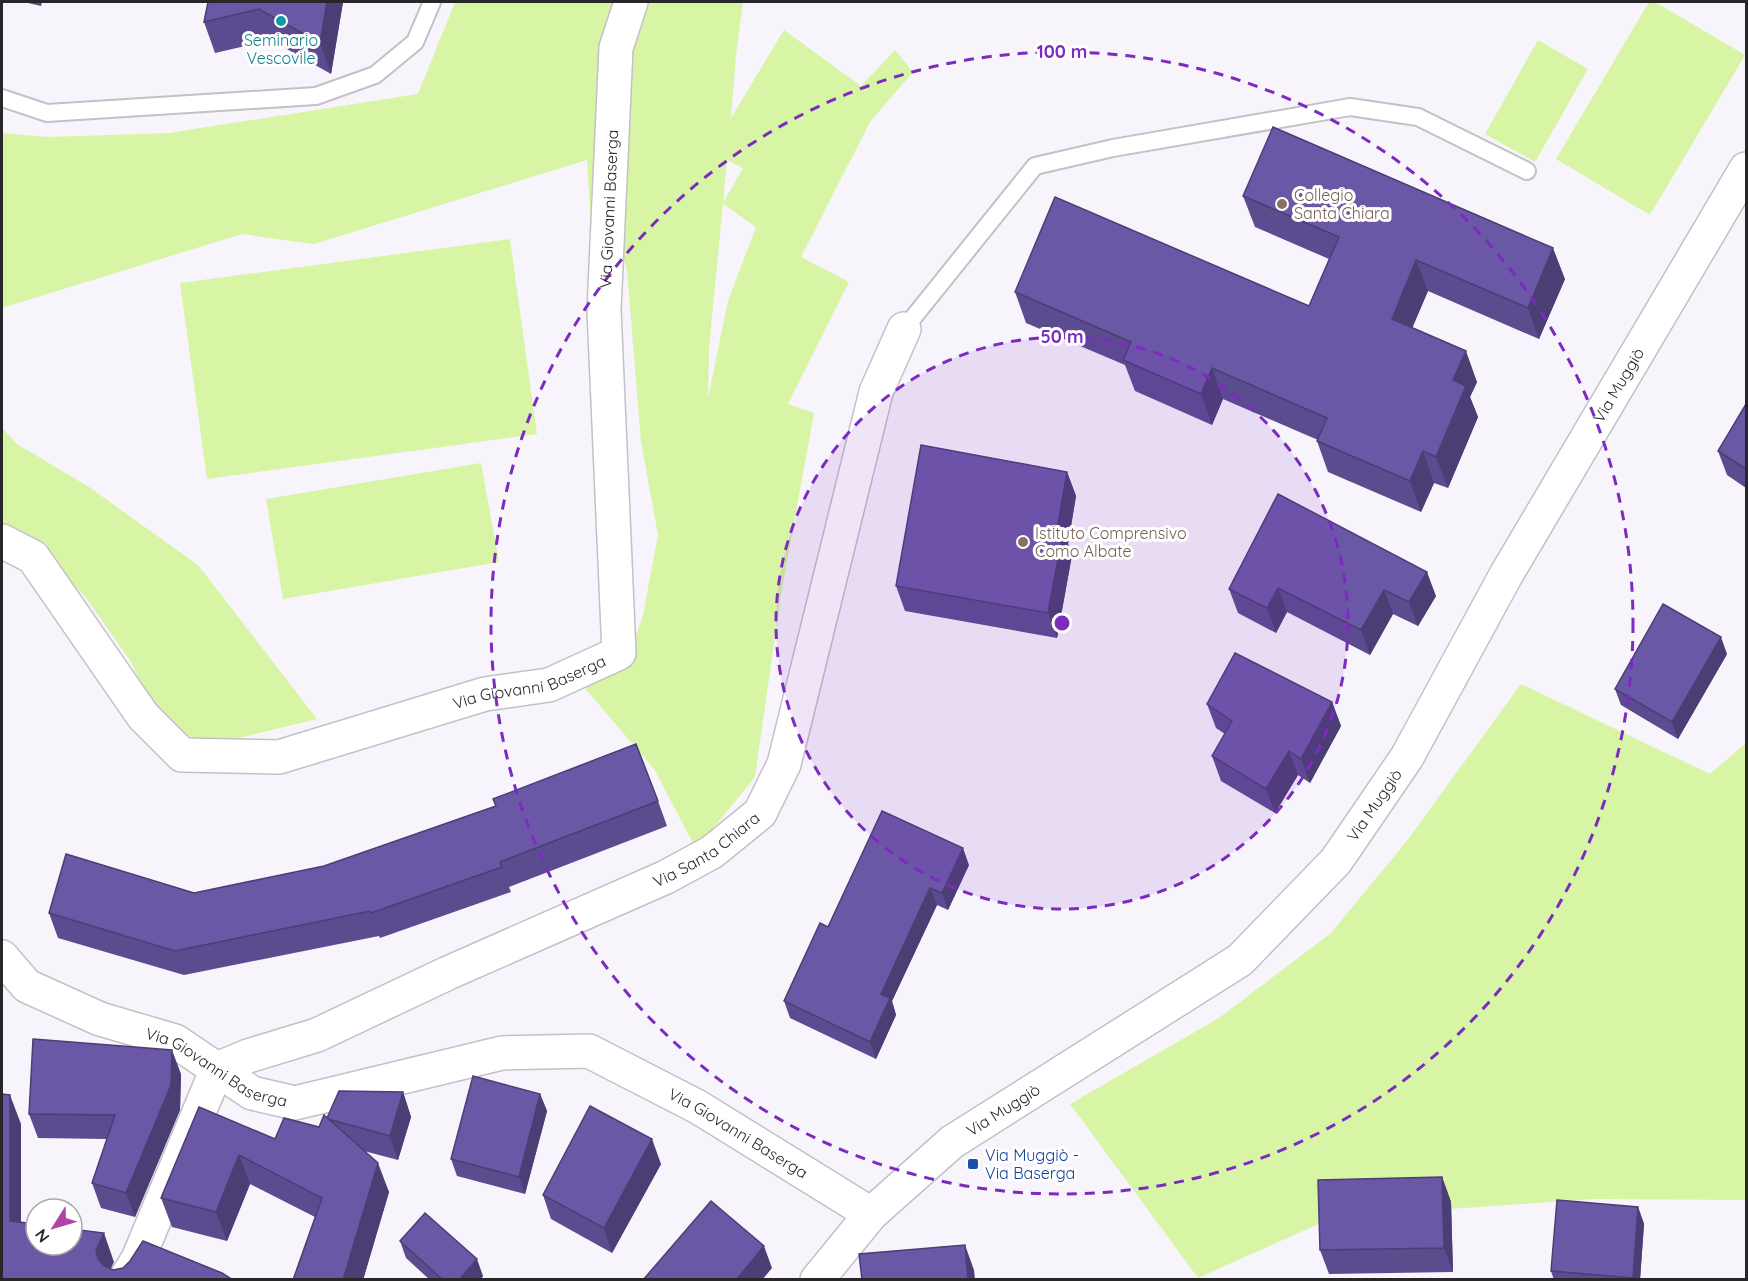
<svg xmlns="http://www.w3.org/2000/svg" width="1748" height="1281" viewBox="0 0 1748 1281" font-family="Quicksand,sans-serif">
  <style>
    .green { fill: #d8f5a5; fill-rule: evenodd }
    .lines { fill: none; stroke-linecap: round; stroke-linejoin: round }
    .service-casing { stroke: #c4c0c7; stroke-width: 20 }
    .minor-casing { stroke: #c4c0c7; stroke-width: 36 }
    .tertiary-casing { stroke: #c4c0c7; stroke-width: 36 }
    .service { stroke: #fff; stroke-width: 16 }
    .minor { stroke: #fff; stroke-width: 33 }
    .tertiary { stroke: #fff; stroke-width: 33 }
    .wall { fill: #5b4c8f }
    .shaded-wall { fill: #4a3e74 }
    .building { fill: #6a58a6; stroke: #4a3e74; stroke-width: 1.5 }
    .ring { fill: none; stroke: #7b2cbf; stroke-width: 3; stroke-dasharray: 10 8 }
    .culture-dot { fill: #0f9aa8; stroke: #fff; stroke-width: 2 }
    .education-dot { fill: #8d6e63; stroke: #fff; stroke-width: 2 }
    .transit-dot { fill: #1a4fb4; stroke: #fff; stroke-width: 2 }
    .labels { text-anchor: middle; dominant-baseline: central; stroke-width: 6; stroke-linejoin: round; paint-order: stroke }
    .culture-label { font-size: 16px; fill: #0d838f; stroke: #fff }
    .education-label { font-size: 16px; fill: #785e54; stroke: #fff; text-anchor: start }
    .street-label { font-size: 16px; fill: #282629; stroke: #fff }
    .transit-label { font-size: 16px; fill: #164399; stroke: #fff; text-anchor: start }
    .centre { fill: #7b2cbf; stroke: #fff; stroke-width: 3 }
    .ring-label { font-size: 18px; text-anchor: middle; font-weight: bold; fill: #7b2cbf; stroke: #fff; stroke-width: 6; stroke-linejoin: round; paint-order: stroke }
  </style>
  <rect width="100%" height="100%" fill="#f8f4fc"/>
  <g class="green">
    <path d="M455 2H743L736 55 731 118 784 30 861 86 895 50 913 72 870 122 801 257 849 282 788 404 814 413 781 595 755 777 702 842 695 847 654 769 583 686 635 638 643 615 658 535 641 442 627 271 620 244 591 229 587 160 314 244 242 234 2 308V133L47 137 169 133 418 94ZM727 160 743 168 723 203ZM723 204 756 227 728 301 708 398 709 348Z"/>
    <polygon points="1649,2 1655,2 1745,55 1650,215 1556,159"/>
    <polygon points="1538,40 1588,69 1535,162 1485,134"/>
    <polygon points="510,239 537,434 207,479 180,283"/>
    <polygon points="2,428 17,444 89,487 198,565 317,719 214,744 176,732 151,704 131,662 87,599 47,556 2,533"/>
    <polygon points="481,463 499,562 283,599 266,499"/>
    <polygon points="1521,684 1710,774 1746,743 1746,1200 1595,1199 1334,1217 1198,1278 1070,1104 1219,1018 1331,933 1406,842"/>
  </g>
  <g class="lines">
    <defs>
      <g id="service">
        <polyline points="2,98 47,113 316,96 375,75 415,42 432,2"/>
        <polyline points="904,329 1035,166 1113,148 1350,107 1418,117 1527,171"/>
      </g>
      <g id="minor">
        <path id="s1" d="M2 541 33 557 143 716 182 755 279 757 485 694 549 685 619 653 604 310 616 48 631 2"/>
        <path id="s2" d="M2 957 27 986 100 1019 175 1041 252 1093 295 1103 502 1053 589 1051 698 1107 871 1214"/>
        <path id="s3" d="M125 1280 138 1259 217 1069 248 1056 317 1035 448 973 666 877 712 852 760 813 784 764 876 392 904 329"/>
      </g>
      <g id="tertiary">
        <path id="s4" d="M817 1280 871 1214 952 1142 1240 960 1336 861 1407 757 1506 575 1746 169"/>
      </g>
    </defs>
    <use href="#service" class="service-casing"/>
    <use href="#minor" class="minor-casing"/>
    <use href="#tertiary" class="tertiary-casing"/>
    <use href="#service" class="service"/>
    <use href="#minor" class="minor"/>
    <use href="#tertiary" class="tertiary"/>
  </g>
  <g class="wall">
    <polygon points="24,2 42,2 41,6"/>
    <polygon points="208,2 343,2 331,74 271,40 215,53 204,22"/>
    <polygon points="1243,196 1565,279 1539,339 1428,291 1412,327 1477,382 1470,397 1478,417 1448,488 1434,483 1421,512 1328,472 1317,441 1318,440 1223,399 1212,425 1135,391 1125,365 1026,323 1015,292 1309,306 1329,259 1255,227"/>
    <polygon points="1746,404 1746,488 1727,475 1718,451"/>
    <polygon points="1067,472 1076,496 1068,544 1072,555 1057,638 905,611 896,586"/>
    <polygon points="1278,494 1436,596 1418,626 1393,614 1370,655 1287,612 1276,633 1238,613 1229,589"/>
    <polygon points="1727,654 1678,739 1621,705 1615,689"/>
    <polygon points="1332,702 1341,726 1310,783 1298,775 1275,813 1221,781 1212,756 1225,734 1216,728 1207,704"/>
    <polygon points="658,801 667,826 509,887 511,892 380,938 379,936 184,975 58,938 49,913 194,893"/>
    <polygon points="969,865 948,910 937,905 892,1001 896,1015 876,1059 790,1018 784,1001 828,927"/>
    <polygon points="181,1074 180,1110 135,1217 101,1208 92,1183 107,1139 38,1138 29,1114"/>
    <polygon points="403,1092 411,1117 398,1160 364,1151 389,1192 363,1280 293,1280 315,1217 250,1184 227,1241 172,1227 161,1198 199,1107 275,1139 319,1127 327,1118"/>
    <polygon points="540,1094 547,1111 525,1194 457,1176 451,1159"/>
    <polygon points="661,1164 612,1253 551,1219 543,1195"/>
    <polygon points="1442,1177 1451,1202 1453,1272 1329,1274 1320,1250"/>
    <polygon points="1638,1207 1644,1224 1640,1280 1554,1280 1551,1271"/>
    <polygon points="400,1241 483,1276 480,1280 430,1280 406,1258"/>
  </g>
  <g class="shaded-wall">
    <polygon points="327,2 343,2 331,74 320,43"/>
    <polygon points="1553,248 1565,279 1539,339 1528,308"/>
    <polygon points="1416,260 1428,291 1403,350 1392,319"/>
    <polygon points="1466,351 1477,382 1470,397 1478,417 1448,488 1436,457 1453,380"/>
    <polygon points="1212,368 1223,399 1212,425 1201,394"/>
    <polygon points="1423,451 1434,483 1421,512 1410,481"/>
    <polygon points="1067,472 1076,496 1068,544 1072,555 1057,638 1048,613 1057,529"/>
    <polygon points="1427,572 1436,596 1418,626 1409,602"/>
    <polygon points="1278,588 1287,612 1276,633 1267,608"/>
    <polygon points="1384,590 1393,614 1370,655 1361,630"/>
    <polygon points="1721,637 1727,654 1678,739 1672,722"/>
    <polygon points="1332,702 1341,726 1310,783 1301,759"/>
    <polygon points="1289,751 1298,775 1275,813 1266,789"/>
    <polygon points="963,848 969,865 948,910 942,893"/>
    <polygon points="930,888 937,905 892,1001 896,1015 876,1059 870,1042 881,994"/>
    <polygon points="172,1050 181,1074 180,1110 135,1217 126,1193"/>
    <polygon points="403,1092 411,1117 398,1160 390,1136"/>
    <polygon points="540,1094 547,1111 525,1194 519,1177"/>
    <polygon points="10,1095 21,1124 21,1250 10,1221"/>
    <polygon points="652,1139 661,1164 612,1253 604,1228"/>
    <polygon points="239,1155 250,1184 227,1241 216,1212"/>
    <polygon points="378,1163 389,1192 363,1280 343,1280"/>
    <polygon points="1442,1177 1451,1202 1453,1272 1444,1248"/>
    <polygon points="1638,1207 1644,1224 1640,1280 1633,1280 1633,1278"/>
    <polygon points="104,1233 114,1262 106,1279 98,1259 96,1250"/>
    <polygon points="965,1245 974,1270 975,1280 968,1280"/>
    <polygon points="764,1246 772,1268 762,1280 736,1280"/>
    <polygon points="477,1259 483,1276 480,1280 459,1280"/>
  </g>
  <g class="building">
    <polygon points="208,2 327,2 320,43 259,9 204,22"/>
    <polygon points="1273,127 1553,248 1528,308 1416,260 1392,319 1466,351 1453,380 1466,386 1436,457 1423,451 1410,481 1317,441 1327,418 1212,368 1201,394 1123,360 1131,342 1015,292 1055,197 1309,306 1339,237 1243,196"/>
    <polygon points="1746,404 1746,469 1718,451"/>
    <polygon points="921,445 1067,472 1057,529 1063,531 1048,613 896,586"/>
    <polygon points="1278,494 1427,572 1409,602 1384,590 1361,630 1278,588 1267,608 1229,589"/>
    <polygon points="1663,604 1721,637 1672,722 1615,689"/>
    <polygon points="1235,653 1332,702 1301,759 1289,751 1266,789 1212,756 1232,721 1207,704"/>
    <polygon points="636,744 658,801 500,862 502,867 371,913 370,911 175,951 49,913 66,854 194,893 324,866 496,806 493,799"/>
    <polygon points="882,811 963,848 942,893 930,888 881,994 890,998 870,1042 784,1001 820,923 828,927"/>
    <polygon points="33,1039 172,1050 171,1085 126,1193 92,1183 115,1115 29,1114"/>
    <polygon points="473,1076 540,1094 519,1177 451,1159"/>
    <polygon points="339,1091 403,1092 390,1136 328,1119 327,1118"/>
    <polygon points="2,1094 10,1095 10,1221 36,1224 36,1245 72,1245 72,1229 104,1233 96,1250 98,1259 104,1266 113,1270 123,1268 130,1261 143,1241 222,1273 233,1280 2,1279"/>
    <polygon points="590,1106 652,1139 604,1228 543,1195"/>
    <polygon points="199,1107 275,1139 284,1118 319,1127 324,1115 378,1163 343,1280 293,1280 322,1198 239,1155 216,1212 161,1198"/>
    <polygon points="1442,1177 1444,1248 1320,1250 1318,1180"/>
    <polygon points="1557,1200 1638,1207 1633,1278 1551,1271"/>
    <polygon points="711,1201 764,1246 736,1280 643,1280"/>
    <polygon points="425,1213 477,1259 459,1280 443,1280 400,1241"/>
    <polygon points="965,1245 968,1280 862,1280 859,1254"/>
  </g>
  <circle cx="1062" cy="623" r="286" fill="#7b2cbf" fill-opacity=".12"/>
  <g class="ring">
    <circle cx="1062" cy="623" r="286"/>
    <circle cx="1062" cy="623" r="571"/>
  </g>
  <circle class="culture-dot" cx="281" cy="21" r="6"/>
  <g class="education-dot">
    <circle cx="1282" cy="204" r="6"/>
    <circle cx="1023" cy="542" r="6"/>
  </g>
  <rect class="transit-dot" x="967" y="1158" width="12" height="12" rx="3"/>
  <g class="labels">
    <g class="culture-label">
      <text x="281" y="40">Seminario<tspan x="281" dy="18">Vescovile</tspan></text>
    </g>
    <g class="education-label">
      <text x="1294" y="195">Collegio<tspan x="1294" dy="18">Santa Chiara</tspan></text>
      <text x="1035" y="533">Istituto Comprensivo<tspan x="1035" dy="18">Como Albate</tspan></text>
    </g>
    <g class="street-label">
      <text stroke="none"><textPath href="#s1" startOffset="1182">Via Giovanni Baserga</textPath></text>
      <text stroke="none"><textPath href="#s4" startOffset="1226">Via Muggiò</textPath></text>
      <text stroke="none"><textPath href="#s1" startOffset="642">Via Giovanni Baserga</textPath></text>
      <text stroke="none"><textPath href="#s4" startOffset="740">Via Muggiò</textPath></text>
      <text stroke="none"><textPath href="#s3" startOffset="768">Via Santa Chiara</textPath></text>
      <text stroke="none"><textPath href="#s2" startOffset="246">Via Giovanni Baserga</textPath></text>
      <text stroke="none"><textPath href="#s4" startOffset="254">Via Muggiò</textPath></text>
      <text stroke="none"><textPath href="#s2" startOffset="804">Via Giovanni Baserga</textPath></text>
    </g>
    <g class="transit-label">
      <text x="985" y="1155">Via Muggiò -<tspan x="985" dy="18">Via Baserga</tspan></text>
    </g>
  </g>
  <circle cx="1062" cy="623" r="9" class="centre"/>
  <g class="ring-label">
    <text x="1062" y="58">100 m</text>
    <text x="1062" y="343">50 m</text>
  </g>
  <rect width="1748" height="1281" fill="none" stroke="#282629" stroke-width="6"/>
  <g transform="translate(54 1227) rotate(233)"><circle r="28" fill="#ffffff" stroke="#a9a8a9" stroke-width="1.5"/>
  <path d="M0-4.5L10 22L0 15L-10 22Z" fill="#af44a4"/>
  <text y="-9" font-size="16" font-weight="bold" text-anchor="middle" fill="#282629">N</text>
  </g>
</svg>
